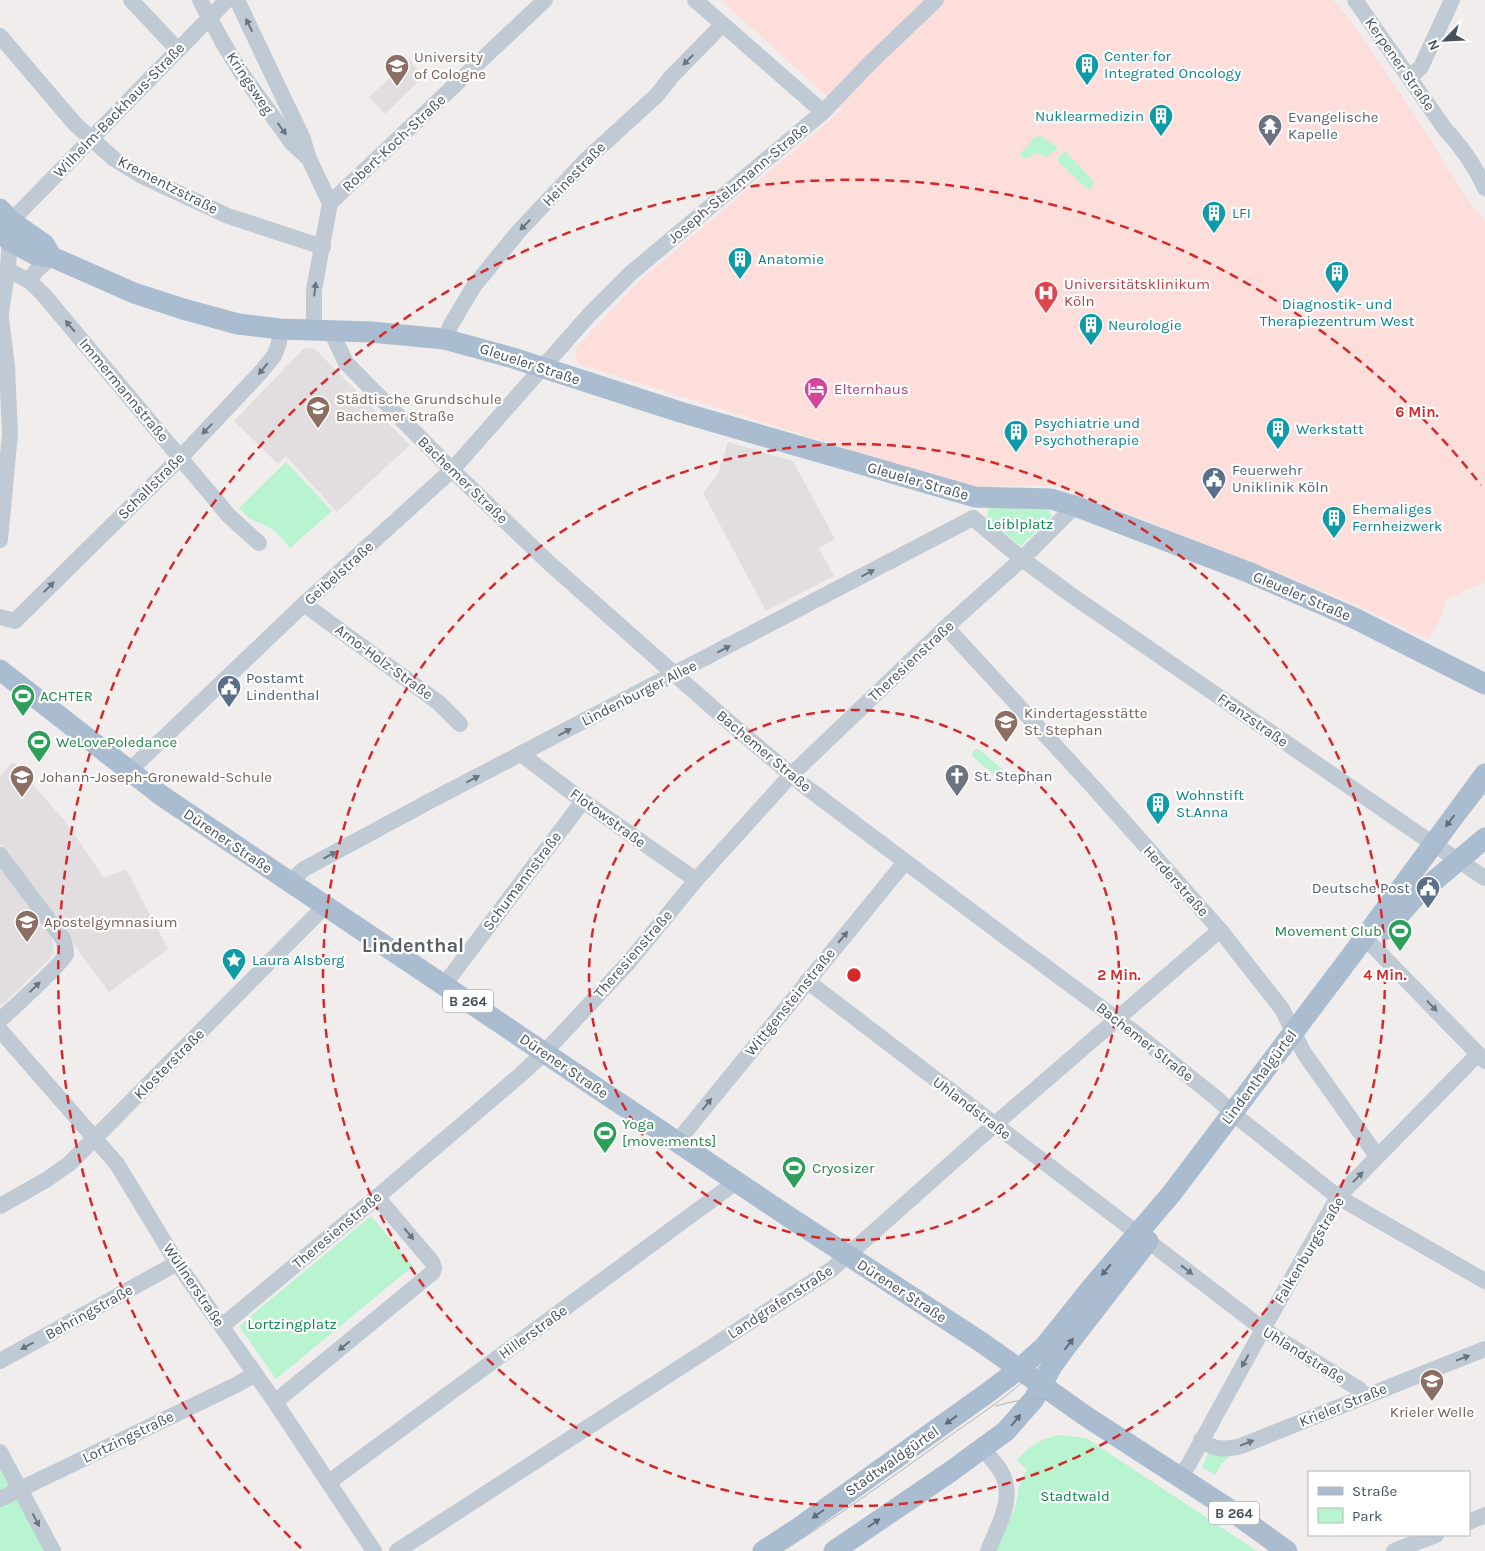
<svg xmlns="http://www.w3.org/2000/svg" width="1485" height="1551" viewBox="0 0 1485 1551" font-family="Karla,sans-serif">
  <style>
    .education { fill: #e2dedf }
    .medical { fill: #fededb }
    .green { fill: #b7f4cf }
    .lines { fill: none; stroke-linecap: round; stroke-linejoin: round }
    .minor { stroke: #bfcad5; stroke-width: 16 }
    .major { stroke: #aabdd0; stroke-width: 21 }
    .tram { stroke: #afb3b9; stroke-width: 1 }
    .oneway { fill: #697581 }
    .oneway2 { fill: #5e6c7a }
    .ring { fill: none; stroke: #d62828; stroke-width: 2.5; stroke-dasharray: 9 6 }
    .labels { text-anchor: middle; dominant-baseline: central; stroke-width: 4.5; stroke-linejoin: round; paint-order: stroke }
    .shield { fill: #fff; stroke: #7c858e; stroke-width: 1 }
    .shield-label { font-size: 14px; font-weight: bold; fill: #44515d }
    .culture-label { font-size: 15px; fill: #0d838f; stroke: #fff; text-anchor: start }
    .education-label { font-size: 15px; fill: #785e54; stroke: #fff; text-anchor: start }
    .street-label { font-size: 15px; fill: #44515d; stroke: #fff }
    .worship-label { font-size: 15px; fill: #5b616d; stroke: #fff; text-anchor: start }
    .health-label { font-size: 15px; fill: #be3a42; stroke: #fff; text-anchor: start }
    .hotel-label { font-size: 15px; fill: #b23c85; stroke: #fff; text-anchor: start }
    .service-label { font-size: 15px; fill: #4e5e75; stroke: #fff; text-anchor: start }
    .park-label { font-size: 15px; fill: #0d874b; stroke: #fff }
    .leisure-label { font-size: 15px; fill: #27864d; stroke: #fff; text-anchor: start }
    .district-label { font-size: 20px; font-weight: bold; fill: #5a5e64; stroke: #fff }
    .centre { fill: #d62828; stroke: #fff; stroke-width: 2.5 }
    .ring-label { font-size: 15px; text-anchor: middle; font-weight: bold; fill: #d62828; stroke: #fff; stroke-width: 4.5; stroke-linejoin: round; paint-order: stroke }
  </style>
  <rect width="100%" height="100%" fill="#f1eded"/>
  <g class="education">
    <polygon points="409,60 424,76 385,114 369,97"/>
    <polygon points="304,348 315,349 410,445 337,512 286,456 278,464 234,421"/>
    <polygon points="728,442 793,461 835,539 819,548 834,576 766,611 703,493 718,474"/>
    <polygon points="13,762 65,821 104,878 126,869 168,949 109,992 17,868 11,856 0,844 0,776"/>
    <polygon points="0,868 52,935 54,952 50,959 0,1007"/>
  </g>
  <polygon class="medical" points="721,0 1334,0 1352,23 1413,112 1471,205 1485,220 1485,582 1447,599 1442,614 1429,640 1357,605 1269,569 1055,485 969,487 581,365 576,360 575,354 577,347 639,281 842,110"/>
  <g class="green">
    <polygon points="1041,136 1057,147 1057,149 1047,157 1035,153 1027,159 1021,157 1020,154 1026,148 1035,137"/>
    <polygon points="1065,151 1094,182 1091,189 1088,190 1057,160"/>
    <path d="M286 462 332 511 290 548C284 541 279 533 270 528 256 520 251 523 239 508Z"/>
    <polygon points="989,508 1048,509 1052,516 1021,546 986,519"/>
    <polygon points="976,749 980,750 1003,770 1002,776 997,777 973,757 972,753"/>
    <polygon points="371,1216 413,1266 276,1379 241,1329 240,1325"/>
    <path d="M1059 1435 1086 1438 1257 1551H996L1015 1508 1019 1487 1027 1469 1017 1461C1027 1446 1041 1439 1059 1435Z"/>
    <polygon points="1209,1452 1228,1454 1229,1458 1222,1463 1215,1475 1202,1467"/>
    <polygon points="0,1465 45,1551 0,1551"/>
  </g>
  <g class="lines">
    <g class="minor">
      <polyline points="131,0 178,50"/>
      <polyline points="200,0 222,41 242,74 292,143 309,159"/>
      <polyline points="237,0 303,139 309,159 330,203 314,290 314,331"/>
      <polyline points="695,0 823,112"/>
      <path d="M1355 0 1445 129C1461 146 1475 166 1485 188"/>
      <polyline points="0,36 75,124 114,159 142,176 228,216 323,247"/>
      <polyline points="1410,77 1421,67 1452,0"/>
      <polyline points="330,203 545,0"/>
      <polyline points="8,270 29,281 43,294 229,516 259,543"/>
      <polyline points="29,281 36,271 52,257"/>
      <polyline points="0,310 7,366 10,434 0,540"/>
      <polyline points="1,313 8,266 11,221 227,0"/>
      <polyline points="331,331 346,363 452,470 548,562 722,716 802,784 1007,938 1134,1032 1216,1098 1236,1116 1338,1197 1485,1281"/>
      <polyline points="444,339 452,323 474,286 519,231 587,159 657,95 671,77 722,25"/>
      <polyline points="973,518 1022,559 1074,597 1423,837 1485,878"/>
      <polyline points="304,604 439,703 460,724"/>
      <polyline points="0,617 15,621 181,457 260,373 274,356 279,343 280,329"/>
      <polyline points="946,627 1095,789 1220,930 1282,1009 1304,1053 1377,1156"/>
      <polyline points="521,754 583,801 696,880"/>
      <polyline points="129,771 304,604 452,470 589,315 631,273 823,112 871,62 936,0"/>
      <path d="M0 855 63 939C64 944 67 949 66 954 63 963 11 1010 0 1020"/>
      <polyline points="291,884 296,876 304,869 430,801 973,518"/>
      <polyline points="1373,946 1485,1061"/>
      <polyline points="807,981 1137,1233"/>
      <polyline points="444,985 583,801"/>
      <polyline points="0,1030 117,1164 177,1263 275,1402 374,1551"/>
      <polyline points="677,1142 905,862"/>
      <polyline points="0,1206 46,1180 69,1164 325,906"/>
      <polyline points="1148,1241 1263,1329 1359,1389 1365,1396"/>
      <polyline points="222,1326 377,1197 519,1076 544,1053 629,962 696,880 791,775 946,627 1022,559 1075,506"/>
      <polyline points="0,1361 177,1263"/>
      <polyline points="275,1402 433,1272 434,1268 432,1262 377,1197"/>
      <path d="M1201 1440C1214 1450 1225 1450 1241 1446L1485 1349"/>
      <path d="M983 1448C988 1456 995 1462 1000 1470 1017 1497 998 1525 988 1551"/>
      <polyline points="0,1452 53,1551"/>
      <polyline points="1180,1476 1189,1464 1263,1329 1338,1197 1478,1054"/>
      <polyline points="329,1482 736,1182"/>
      <polyline points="0,1499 238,1384 255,1374"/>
      <polyline points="1469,1522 1485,1515"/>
      <polyline points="397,1551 832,1269 994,1125 1220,930"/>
      <polyline points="1394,1551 1436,1535"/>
    </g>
    <g class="major">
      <polyline points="0,209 11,221 44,244 52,257"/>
      <polyline points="0,232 10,241 36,255 52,257 134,293 183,309 238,324 280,329 371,332 444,339 513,358 680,412 975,497 1051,499 1075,506 1248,572 1354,618 1485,684"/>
      <polyline points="0,670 162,796 786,1215 981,1342 1087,1417 1226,1507 1287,1551"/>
      <polyline points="1387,929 1415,897 1485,838"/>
      <polyline points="763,1551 797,1529 990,1391 1019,1369 1044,1347 1092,1287 1172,1193 1351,956 1485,774"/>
      <polyline points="834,1551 950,1472 1006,1431 1034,1399 1052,1366 1065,1348 1148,1241"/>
    </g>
    <g class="tram">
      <path d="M996 1406C1017 1400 1038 1396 1060 1402 1086 1409 1110 1428 1133 1442 1188 1476 1242 1512 1293 1551"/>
      <polyline points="1142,1456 1221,1509 1280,1551"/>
      <path d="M783 1551C838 1516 891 1478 944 1440 979 1415 1016 1392 1046 1360L1367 939 1485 793"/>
    </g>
  </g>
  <defs><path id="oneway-solid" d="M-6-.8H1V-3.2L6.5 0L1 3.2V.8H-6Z" transform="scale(1.25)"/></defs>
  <g class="oneway">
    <use href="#oneway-solid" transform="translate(249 25) rotate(-116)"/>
    <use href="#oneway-solid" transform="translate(688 60) rotate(135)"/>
    <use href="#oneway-solid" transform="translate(282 129) rotate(54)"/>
    <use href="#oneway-solid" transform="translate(525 225) rotate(134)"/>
    <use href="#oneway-solid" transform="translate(315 289) rotate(-83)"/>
    <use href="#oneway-solid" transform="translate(70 326) rotate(-130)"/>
    <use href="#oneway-solid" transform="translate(263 369) rotate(129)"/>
    <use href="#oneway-solid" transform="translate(207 429) rotate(134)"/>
    <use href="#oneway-solid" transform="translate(868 573) rotate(-28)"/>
    <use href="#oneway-solid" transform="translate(49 587) rotate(-45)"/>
    <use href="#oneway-solid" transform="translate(724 649) rotate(-28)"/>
    <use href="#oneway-solid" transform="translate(565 732) rotate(-28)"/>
    <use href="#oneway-solid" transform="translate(473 779) rotate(-27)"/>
    <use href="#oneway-solid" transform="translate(330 855) rotate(-28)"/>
    <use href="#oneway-solid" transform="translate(843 937) rotate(-50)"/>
    <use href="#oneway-solid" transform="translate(35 987) rotate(-44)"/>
    <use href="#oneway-solid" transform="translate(1432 1006) rotate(46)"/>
    <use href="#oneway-solid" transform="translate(707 1104) rotate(-51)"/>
    <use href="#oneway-solid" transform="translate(1358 1177) rotate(-46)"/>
    <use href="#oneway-solid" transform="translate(409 1234) rotate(50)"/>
    <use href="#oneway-solid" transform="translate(1187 1270) rotate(38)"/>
    <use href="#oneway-solid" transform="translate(27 1346) rotate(151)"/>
    <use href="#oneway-solid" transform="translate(344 1346) rotate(140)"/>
    <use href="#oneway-solid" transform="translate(1463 1358) rotate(-21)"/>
    <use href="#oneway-solid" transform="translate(1245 1361) rotate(119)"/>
    <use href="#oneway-solid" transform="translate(1247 1443) rotate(-21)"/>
    <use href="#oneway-solid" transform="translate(36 1520) rotate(62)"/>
  </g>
  <g class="oneway2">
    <use href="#oneway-solid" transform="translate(1450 821) rotate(127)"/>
    <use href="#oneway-solid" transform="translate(1106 1270) rotate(130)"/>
    <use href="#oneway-solid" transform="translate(1069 1344) rotate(-52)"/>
    <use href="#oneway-solid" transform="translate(951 1420) rotate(144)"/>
    <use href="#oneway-solid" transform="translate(1016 1420) rotate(-51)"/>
    <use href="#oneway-solid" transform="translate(818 1514) rotate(145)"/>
    <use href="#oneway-solid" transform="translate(874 1523) rotate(-35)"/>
  </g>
  <g class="ring">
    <circle cx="854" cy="975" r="265"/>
    <circle cx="854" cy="975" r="531"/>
    <path d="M301 1548A796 796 0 1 1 1481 485"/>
  </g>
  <defs>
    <symbol id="building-pin" viewBox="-11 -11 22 30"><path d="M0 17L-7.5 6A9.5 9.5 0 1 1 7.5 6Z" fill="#0f9aa8" stroke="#fff"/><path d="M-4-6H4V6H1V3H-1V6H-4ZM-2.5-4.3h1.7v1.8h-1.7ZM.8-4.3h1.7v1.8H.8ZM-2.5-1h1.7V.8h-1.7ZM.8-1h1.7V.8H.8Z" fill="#fff"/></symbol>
    <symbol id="university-pin" viewBox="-11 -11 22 30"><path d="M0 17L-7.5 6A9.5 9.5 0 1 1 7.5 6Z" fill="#8d6e63" stroke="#fff"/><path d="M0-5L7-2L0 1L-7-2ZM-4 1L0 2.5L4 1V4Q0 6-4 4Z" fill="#fff"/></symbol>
    <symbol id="temple-pin" viewBox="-11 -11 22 30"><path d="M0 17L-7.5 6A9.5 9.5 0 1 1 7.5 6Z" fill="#6b7280" stroke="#fff"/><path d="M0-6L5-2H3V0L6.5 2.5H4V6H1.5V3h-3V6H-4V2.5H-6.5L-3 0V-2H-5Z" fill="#fff"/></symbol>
    <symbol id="hospital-pin" viewBox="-11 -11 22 30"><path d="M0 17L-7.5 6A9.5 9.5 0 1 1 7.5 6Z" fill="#e0444e" stroke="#fff"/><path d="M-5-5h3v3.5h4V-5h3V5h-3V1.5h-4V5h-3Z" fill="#fff"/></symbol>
    <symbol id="hotel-pin" viewBox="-11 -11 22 30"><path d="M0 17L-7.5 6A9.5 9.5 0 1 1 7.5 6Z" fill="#d1479c" stroke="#fff"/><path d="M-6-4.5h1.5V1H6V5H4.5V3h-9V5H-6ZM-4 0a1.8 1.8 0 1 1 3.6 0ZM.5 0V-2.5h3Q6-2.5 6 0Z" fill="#fff"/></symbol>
    <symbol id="school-pin" viewBox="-11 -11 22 30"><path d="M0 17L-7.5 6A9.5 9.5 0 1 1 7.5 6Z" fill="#8d6e63" stroke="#fff"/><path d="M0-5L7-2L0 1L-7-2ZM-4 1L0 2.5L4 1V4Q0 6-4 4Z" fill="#fff"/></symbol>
    <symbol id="civic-pin" viewBox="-11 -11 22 30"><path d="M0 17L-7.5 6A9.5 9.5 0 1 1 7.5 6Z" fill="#5c6f8a" stroke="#fff"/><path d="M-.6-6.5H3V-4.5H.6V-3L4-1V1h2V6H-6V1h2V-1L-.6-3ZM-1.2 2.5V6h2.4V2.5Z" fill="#fff"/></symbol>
    <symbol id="stadium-pin" viewBox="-11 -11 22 30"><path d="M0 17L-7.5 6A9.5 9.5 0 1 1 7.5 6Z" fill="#2e9e5b" stroke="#fff"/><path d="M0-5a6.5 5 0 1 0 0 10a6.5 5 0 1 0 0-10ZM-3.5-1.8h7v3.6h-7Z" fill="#fff"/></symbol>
    <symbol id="church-pin" viewBox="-11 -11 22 30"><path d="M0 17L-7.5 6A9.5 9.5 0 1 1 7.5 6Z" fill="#6b7280" stroke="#fff"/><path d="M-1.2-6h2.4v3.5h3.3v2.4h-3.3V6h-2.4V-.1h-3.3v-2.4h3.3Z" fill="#fff"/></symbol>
    <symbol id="sight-pin" viewBox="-11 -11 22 30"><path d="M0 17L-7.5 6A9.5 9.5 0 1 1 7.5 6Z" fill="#0f9aa8" stroke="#fff"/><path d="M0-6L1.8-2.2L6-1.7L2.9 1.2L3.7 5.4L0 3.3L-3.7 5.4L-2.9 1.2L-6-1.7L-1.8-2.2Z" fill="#fff"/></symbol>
  </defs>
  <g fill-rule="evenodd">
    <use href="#building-pin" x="1073" y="51" width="28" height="38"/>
    <use href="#university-pin" x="383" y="52" width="28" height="38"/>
    <use href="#building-pin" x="1147" y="102" width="28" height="38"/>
    <use href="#temple-pin" x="1256" y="112" width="28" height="38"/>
    <use href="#building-pin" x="1200" y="199" width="28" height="38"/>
    <use href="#building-pin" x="726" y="245" width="28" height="38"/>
    <use href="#building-pin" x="1323" y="259" width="28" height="38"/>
    <use href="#hospital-pin" x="1032" y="279" width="28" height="38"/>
    <use href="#building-pin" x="1077" y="311" width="28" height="38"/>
    <use href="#hotel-pin" x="802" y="375" width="28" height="38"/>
    <use href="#school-pin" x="304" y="394" width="28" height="38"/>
    <use href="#building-pin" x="1264" y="415" width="28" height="38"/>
    <use href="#building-pin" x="1002" y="418" width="28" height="38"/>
    <use href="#civic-pin" x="1200" y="465" width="28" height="38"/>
    <use href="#building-pin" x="1320" y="504" width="28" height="38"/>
    <use href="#civic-pin" x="215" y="673" width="28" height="38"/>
    <use href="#stadium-pin" x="9" y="682" width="28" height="38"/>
    <use href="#school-pin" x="992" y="708" width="28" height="38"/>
    <use href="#stadium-pin" x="25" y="728" width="28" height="38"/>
    <use href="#church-pin" x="943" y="762" width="28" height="38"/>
    <use href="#school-pin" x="8" y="763" width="28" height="38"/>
    <use href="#building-pin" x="1144" y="790" width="28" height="38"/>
    <use href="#civic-pin" x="1414" y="874" width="28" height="38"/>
    <use href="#school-pin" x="13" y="908" width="28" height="38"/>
    <use href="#stadium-pin" x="1386" y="917" width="28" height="38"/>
    <use href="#sight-pin" x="220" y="946" width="28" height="38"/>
    <use href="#stadium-pin" x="591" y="1119" width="28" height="38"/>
    <use href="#stadium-pin" x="780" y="1154" width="28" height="38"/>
    <use href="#school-pin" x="1418" y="1367" width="28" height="38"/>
  </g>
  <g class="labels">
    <g class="shield">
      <rect x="443" y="989.5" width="50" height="23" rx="4"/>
      <rect x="1209" y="1501.5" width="50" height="23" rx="4"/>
    </g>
    <g class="shield-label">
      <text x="468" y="1001">B 264</text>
      <text x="1234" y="1513">B 264</text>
    </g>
    <g class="culture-label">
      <text x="1104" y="56">Center for<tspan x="1104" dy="17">Integrated Oncology</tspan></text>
      <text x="1144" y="116" text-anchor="end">Nuklearmedizin</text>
      <text x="1232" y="213">LFI</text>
      <text x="758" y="259">Anatomie</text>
      <text x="1337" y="304" text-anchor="middle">Diagnostik- und<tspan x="1337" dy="17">Therapiezentrum West</tspan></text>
      <text x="1108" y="325">Neurologie</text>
      <text x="1034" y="423">Psychiatrie und<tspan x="1034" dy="17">Psychotherapie</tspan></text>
      <text x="1296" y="429">Werkstatt</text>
      <text x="1352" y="509">Ehemaliges<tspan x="1352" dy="17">Fernheizwerk</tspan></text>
      <text x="1176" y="795">Wohnstift<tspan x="1176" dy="17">St.Anna</tspan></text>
      <text x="252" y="960">Laura Alsberg</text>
    </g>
    <g class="education-label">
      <text x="414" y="57">University<tspan x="414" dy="17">of Cologne</tspan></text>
      <text x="336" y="399">Städtische Grundschule<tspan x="336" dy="17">Bachemer Straße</tspan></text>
      <text x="1024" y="713">Kindertagesstätte<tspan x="1024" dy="17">St. Stephan</tspan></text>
      <text x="40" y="777">Johann-Joseph-Gronewald-Schule</text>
      <text x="44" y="922">Apostelgymnasium</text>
      <text x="1432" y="1412" text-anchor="middle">Krieler Welle</text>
    </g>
    <g class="street-label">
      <text transform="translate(1400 64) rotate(55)">Kerpener Straße</text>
      <text transform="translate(250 83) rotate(56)">Kringsweg</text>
      <text transform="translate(119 110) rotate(-46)">Wilhelm-Backhaus-Straße</text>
      <text transform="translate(394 143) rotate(-43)">Robert-Koch-Straße</text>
      <text transform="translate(574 174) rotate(-46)">Heinestraße</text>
      <text transform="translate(738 183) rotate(-40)">Joseph-Stelzmann-Straße</text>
      <text transform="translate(168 185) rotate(27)">Krementzstraße</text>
      <text transform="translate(530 364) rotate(18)">Gleueler Straße</text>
      <text transform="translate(124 390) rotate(50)">Immermannstraße</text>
      <text transform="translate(463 480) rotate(44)">Bachemer Straße</text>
      <text transform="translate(918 481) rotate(16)">Gleueler Straße</text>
      <text transform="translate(151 486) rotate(-45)">Schallstraße</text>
      <text transform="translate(339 573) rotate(-42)">Geibelstraße</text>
      <text transform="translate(1302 596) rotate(23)">Gleueler Straße</text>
      <text transform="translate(911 661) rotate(-43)">Theresienstraße</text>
      <text transform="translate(384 662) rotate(36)">Arno-Holz-Straße</text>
      <text transform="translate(639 693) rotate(-27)">Lindenburger Allee</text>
      <text transform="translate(1253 720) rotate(35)">Franzstraße</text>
      <text transform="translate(764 751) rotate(40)">Bachemer Straße</text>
      <text transform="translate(608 818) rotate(36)">Flotowstraße</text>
      <text transform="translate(228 841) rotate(34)">Dürener Straße</text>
      <text transform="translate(522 881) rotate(-53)">Schumannstraße</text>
      <text transform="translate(1176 881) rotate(48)">Herderstraße</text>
      <text transform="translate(633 954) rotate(-49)">Theresienstraße</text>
      <text transform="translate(790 1002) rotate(-51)">Wittgensteinstraße</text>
      <text transform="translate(1145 1042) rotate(38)">Bachemer Straße</text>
      <text transform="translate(169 1064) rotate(-45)">Klosterstraße</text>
      <text transform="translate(564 1066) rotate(34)">Dürener Straße</text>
      <text transform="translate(1259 1077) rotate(-53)">Lindenthalgürtel</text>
      <text transform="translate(972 1108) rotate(37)">Uhlandstraße</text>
      <text transform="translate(337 1230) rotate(-40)">Theresienstraße</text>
      <text transform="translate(1309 1250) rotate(-59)">Falkenburgstraße</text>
      <text transform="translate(194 1285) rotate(56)">Wüllnerstraße</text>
      <text transform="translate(902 1291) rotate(33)">Dürener Straße</text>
      <text transform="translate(780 1302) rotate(-33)">Landgrafenstraße</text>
      <text transform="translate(89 1312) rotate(-29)">Behringstraße</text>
      <text transform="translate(533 1332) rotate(-36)">Hillerstraße</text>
      <text transform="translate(1304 1355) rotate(32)">Uhlandstraße</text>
      <text transform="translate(1343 1405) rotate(-22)">Krieler Straße</text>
      <text transform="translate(128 1437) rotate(-26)">Lortzingstraße</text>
      <text transform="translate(892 1461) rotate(-35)">Stadtwaldgürtel</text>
    </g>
    <g class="worship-label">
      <text x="1288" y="117">Evangelische<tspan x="1288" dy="17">Kapelle</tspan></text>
      <text x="974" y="776">St. Stephan</text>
    </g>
    <g class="health-label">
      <text x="1064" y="284">Universitätsklinikum<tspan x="1064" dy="17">Köln</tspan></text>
    </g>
    <g class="hotel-label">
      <text x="834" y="389">Elternhaus</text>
    </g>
    <g class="service-label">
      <text x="1232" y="470">Feuerwehr<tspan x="1232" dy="17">Uniklinik Köln</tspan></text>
      <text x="246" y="678">Postamt<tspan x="246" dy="17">Lindenthal</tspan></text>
      <text x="1410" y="888" text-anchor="end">Deutsche Post</text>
    </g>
    <g class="park-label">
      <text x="1020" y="524">Leiblplatz</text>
      <text x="292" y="1324">Lortzingplatz</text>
      <text x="1075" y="1496">Stadtwald</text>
    </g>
    <g class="leisure-label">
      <text x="40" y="696">ACHTER</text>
      <text x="56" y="742">WeLovePoledance</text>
      <text x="1382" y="931" text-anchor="end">Movement Club</text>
      <text x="622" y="1124">Yoga<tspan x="622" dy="17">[move:ments]</tspan></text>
      <text x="812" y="1168">Cryosizer</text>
    </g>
    <g class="district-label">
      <text x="413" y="945">Lindenthal</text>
    </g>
  </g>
  <circle cx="854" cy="975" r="8" class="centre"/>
  <g class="ring-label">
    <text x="1417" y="417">6 Min.</text>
    <text x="1119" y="980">2 Min.</text>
    <text x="1385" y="980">4 Min.</text>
  </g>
  <rect x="1308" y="1471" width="162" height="65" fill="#ffffff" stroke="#b4b9be"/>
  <rect x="1318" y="1487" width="25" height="8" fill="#aabdd0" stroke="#b4b9be"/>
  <text x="1352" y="1496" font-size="15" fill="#44515d">Straße</text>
  <rect x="1318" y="1508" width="25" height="15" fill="#b7f4cf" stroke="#b4b9be"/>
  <text x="1352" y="1521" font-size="15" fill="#44515d">Park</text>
  <g transform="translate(1445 40) rotate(246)" stroke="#ffffff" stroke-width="4" paint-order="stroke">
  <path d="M0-4L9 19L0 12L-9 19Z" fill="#44515d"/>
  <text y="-8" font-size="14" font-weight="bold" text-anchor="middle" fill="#44515d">N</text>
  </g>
</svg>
